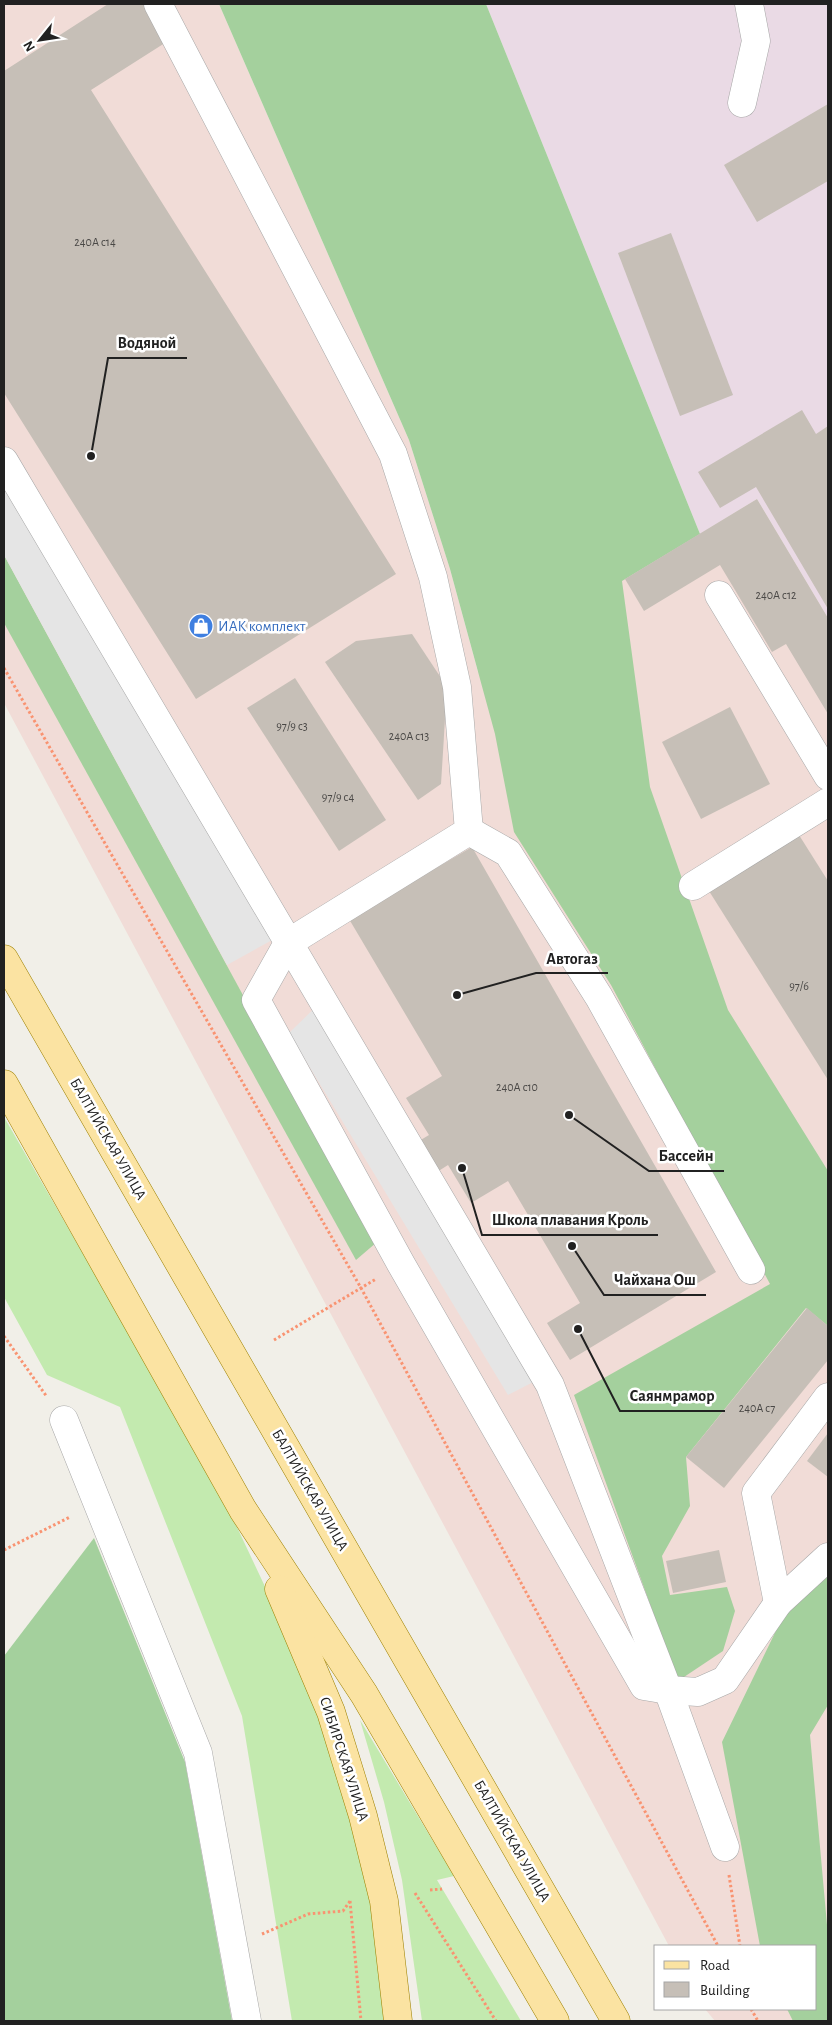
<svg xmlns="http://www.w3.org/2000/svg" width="832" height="2025" viewBox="0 0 832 2025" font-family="'Alegreya Sans',sans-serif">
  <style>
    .commercial { fill: #f1dcd7 }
    .industrial { fill: #eadae5 }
    .grass { fill: #c3eaaf }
    .forest { fill: #a4d09d }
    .parking { fill: #e5e5e5 }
    .building { fill: #c6bfb7 }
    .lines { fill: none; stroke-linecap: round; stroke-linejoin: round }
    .minor-casing { stroke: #a8a8a8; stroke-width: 29 }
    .major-casing { stroke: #9d8101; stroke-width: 29 }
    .path { stroke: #f99371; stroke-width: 3; stroke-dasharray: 2.5 2.5; stroke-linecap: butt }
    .minor { stroke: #fff; stroke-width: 28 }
    .major { stroke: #fbe3a2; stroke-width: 28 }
    .labels { text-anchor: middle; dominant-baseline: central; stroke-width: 5; stroke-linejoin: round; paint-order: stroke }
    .number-label { font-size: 12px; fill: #4a4846 }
    .shop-label { font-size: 15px; fill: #366cbe; stroke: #fff; text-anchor: start }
    .street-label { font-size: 15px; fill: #212121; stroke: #fff }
    .leader { fill: none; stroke: #212121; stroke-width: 2 }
    .callout-dot { fill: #212121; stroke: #fff; stroke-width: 2 }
    .callout-label { font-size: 16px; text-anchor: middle; font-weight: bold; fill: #212121; stroke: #fff; stroke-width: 5; stroke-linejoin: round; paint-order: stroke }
  </style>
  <rect width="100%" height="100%" fill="#f1efe8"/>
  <polygon class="commercial" points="4,4 219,4 409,440 450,569 478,672 622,580 757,499 828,618 828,2021 715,2021 705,2009 816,2009 816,1946 669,1946 4,703"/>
  <polygon class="industrial" points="486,4 828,4 828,618 757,499 700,534"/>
  <g class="grass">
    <polygon points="4,1117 219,1489 318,1699 374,1888 391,2021 292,2021 242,1716 120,1407 47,1375 4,1297"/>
    <polygon points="360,1720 454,1876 437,1880 521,2021 422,2021 402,1880 384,1802"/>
  </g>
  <g class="forest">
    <polygon points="219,4 486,4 700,534 622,581 650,787 728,1010 828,1171 828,1326 806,1308 686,1457 690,1506 662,1556 670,1595 727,1587 735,1611 723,1651 678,1681 574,1395 770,1284 611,985 514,832 495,734 450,569 409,440"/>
    <polygon points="4,555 377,1242 356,1260 4,623"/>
    <polygon points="94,1538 185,1762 232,2021 4,2021 4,1656"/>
    <polygon points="828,1571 828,1705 810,1735 828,1936 828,2021 793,2021 787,2009 816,2009 816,1946 760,1946 722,1742 789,1604"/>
  </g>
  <g class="parking">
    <polygon points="4,461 283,934 227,965 4,555"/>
    <polygon points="323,1000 545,1376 508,1395 289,1033"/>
  </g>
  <g class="building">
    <polygon points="108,4 144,4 168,41 91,90 396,574 196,699 4,393 4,71"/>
    <polygon points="828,104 828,181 757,222 724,165"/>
    <polygon points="671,233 733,395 680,416 618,253"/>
    <polygon points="802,410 816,434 828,426 828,609 756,487 720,508 698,472"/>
    <polygon points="757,499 828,618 828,714 786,644 772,652 720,565 644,611 625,579"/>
    <polygon points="412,634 447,687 441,784 418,800 325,662 356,641"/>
    <polygon points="295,678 386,820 339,851 247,708"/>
    <polygon points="730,707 770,784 701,819 662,742"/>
    <polygon points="799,835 828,881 828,1080 709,891"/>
    <polygon points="472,847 716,1272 570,1360 547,1323 580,1303 508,1181 471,1203 448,1165 437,1172 419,1141 429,1135 406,1098 442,1076 349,919"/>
    <polygon points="807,1308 828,1326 828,1360 724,1488 686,1457"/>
    <polygon points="828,1433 828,1477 807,1461"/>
    <polygon points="719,1550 726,1582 673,1593 666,1561"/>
  </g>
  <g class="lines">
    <defs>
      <g id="minor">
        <polyline points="158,4 393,454 433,577 457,687 469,831 288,943 256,1000 401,1264 644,1686 668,1690 698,1692 725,1680 778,1603 756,1493 828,1397"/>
        <polyline points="742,103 756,41 749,4"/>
        <polyline points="4,461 550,1385 668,1690 725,1847"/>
        <polyline points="719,595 828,776"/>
        <polyline points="469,831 508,853 599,997 751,1270"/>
        <polyline points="693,886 828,802"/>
        <polyline points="64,1420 198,1753 247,2021"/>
        <polyline points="778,1603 828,1557"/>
      </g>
      <g id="major">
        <polyline points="4,959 616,2021"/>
        <polyline points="4,1084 243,1510 364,1694 555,2021"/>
        <polyline points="279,1589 331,1712 363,1816 384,1901 398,2021"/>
      </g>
    </defs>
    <use href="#minor" class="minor-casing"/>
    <use href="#major" class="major-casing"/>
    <g class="path">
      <polyline points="4,668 361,1288 718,1946"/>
      <polyline points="4,1336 47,1397"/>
      <polyline points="274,1340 376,1279"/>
      <polyline points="4,1550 70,1517"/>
      <polyline points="729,1875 740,1946"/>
      <polyline points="430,1890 442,1889"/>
      <polyline points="415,1893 496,2021"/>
      <polyline points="350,1901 361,2021"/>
      <polyline points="262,1934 308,1914 343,1911 350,1901"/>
      <polyline points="751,2009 758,2021"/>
    </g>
    <use href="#minor" class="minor"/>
    <use href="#major" class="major"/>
  </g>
  <defs>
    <symbol id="shop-disc" viewBox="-11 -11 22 22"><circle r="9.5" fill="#3f7fe0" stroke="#fff"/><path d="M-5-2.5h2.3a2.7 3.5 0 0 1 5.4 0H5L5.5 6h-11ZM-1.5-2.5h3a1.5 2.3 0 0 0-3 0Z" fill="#fff"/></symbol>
  </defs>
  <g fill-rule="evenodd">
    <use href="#shop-disc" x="187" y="612" width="28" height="28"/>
  </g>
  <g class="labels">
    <g class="number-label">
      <text x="95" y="242">240А с14</text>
      <text x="776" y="595">240А с12</text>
      <text x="292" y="726">97/9 с3</text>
      <text x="409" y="736">240А с13</text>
      <text x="338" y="797">97/9 с4</text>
      <text x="799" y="986">97/6</text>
      <text x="517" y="1087">240А с10</text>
      <text x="757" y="1408">240А с7</text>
    </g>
    <g class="shop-label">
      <text x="218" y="626">ИАК комплект</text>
    </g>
    <g class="street-label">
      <text transform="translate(108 1139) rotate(60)">БАЛТИЙСКАЯ УЛИЦА</text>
      <text transform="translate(310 1490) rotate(60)">БАЛТИЙСКАЯ УЛИЦА</text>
      <text transform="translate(344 1759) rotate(72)">СИБИРСКАЯ УЛИЦА</text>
      <text transform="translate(512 1841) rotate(60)">БАЛТИЙСКАЯ УЛИЦА</text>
    </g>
  </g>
  <path class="leader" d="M91 456L108 358H187M457 995L536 973H608M569 1115L649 1171H724M462 1168L482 1235H658M572 1246L604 1295H706M578 1329L620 1411H725"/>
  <g class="callout-dot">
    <circle cx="91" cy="456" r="5"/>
    <circle cx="457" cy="995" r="5"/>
    <circle cx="569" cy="1115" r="5"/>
    <circle cx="462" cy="1168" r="5"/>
    <circle cx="572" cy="1246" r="5"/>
    <circle cx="578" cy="1329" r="5"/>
  </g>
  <g class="callout-label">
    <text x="147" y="348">Водяной</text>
    <text x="572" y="964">Автогаз</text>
    <text x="686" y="1161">Бассейн</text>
    <text x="570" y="1225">Школа плавания Кроль</text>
    <text x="655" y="1285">Чайхана Ош</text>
    <text x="672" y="1401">Саянмрамор</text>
  </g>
  <rect width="832" height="2025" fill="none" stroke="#212121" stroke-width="10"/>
  <rect x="654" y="1945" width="162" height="65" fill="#ffffff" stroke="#a6a6a6"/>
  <rect x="664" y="1961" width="25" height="8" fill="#fbe3a2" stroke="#a6a6a6"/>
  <text x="700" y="1970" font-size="15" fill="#212121">Road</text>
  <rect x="664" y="1982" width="25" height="15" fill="#c6bfb7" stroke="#a6a6a6"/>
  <text x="700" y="1995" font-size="15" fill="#212121">Building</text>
  <g transform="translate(40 40) rotate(240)" stroke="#ffffff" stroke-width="4" paint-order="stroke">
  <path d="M0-4L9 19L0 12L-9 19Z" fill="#212121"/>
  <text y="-8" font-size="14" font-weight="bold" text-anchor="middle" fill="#212121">N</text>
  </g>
</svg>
